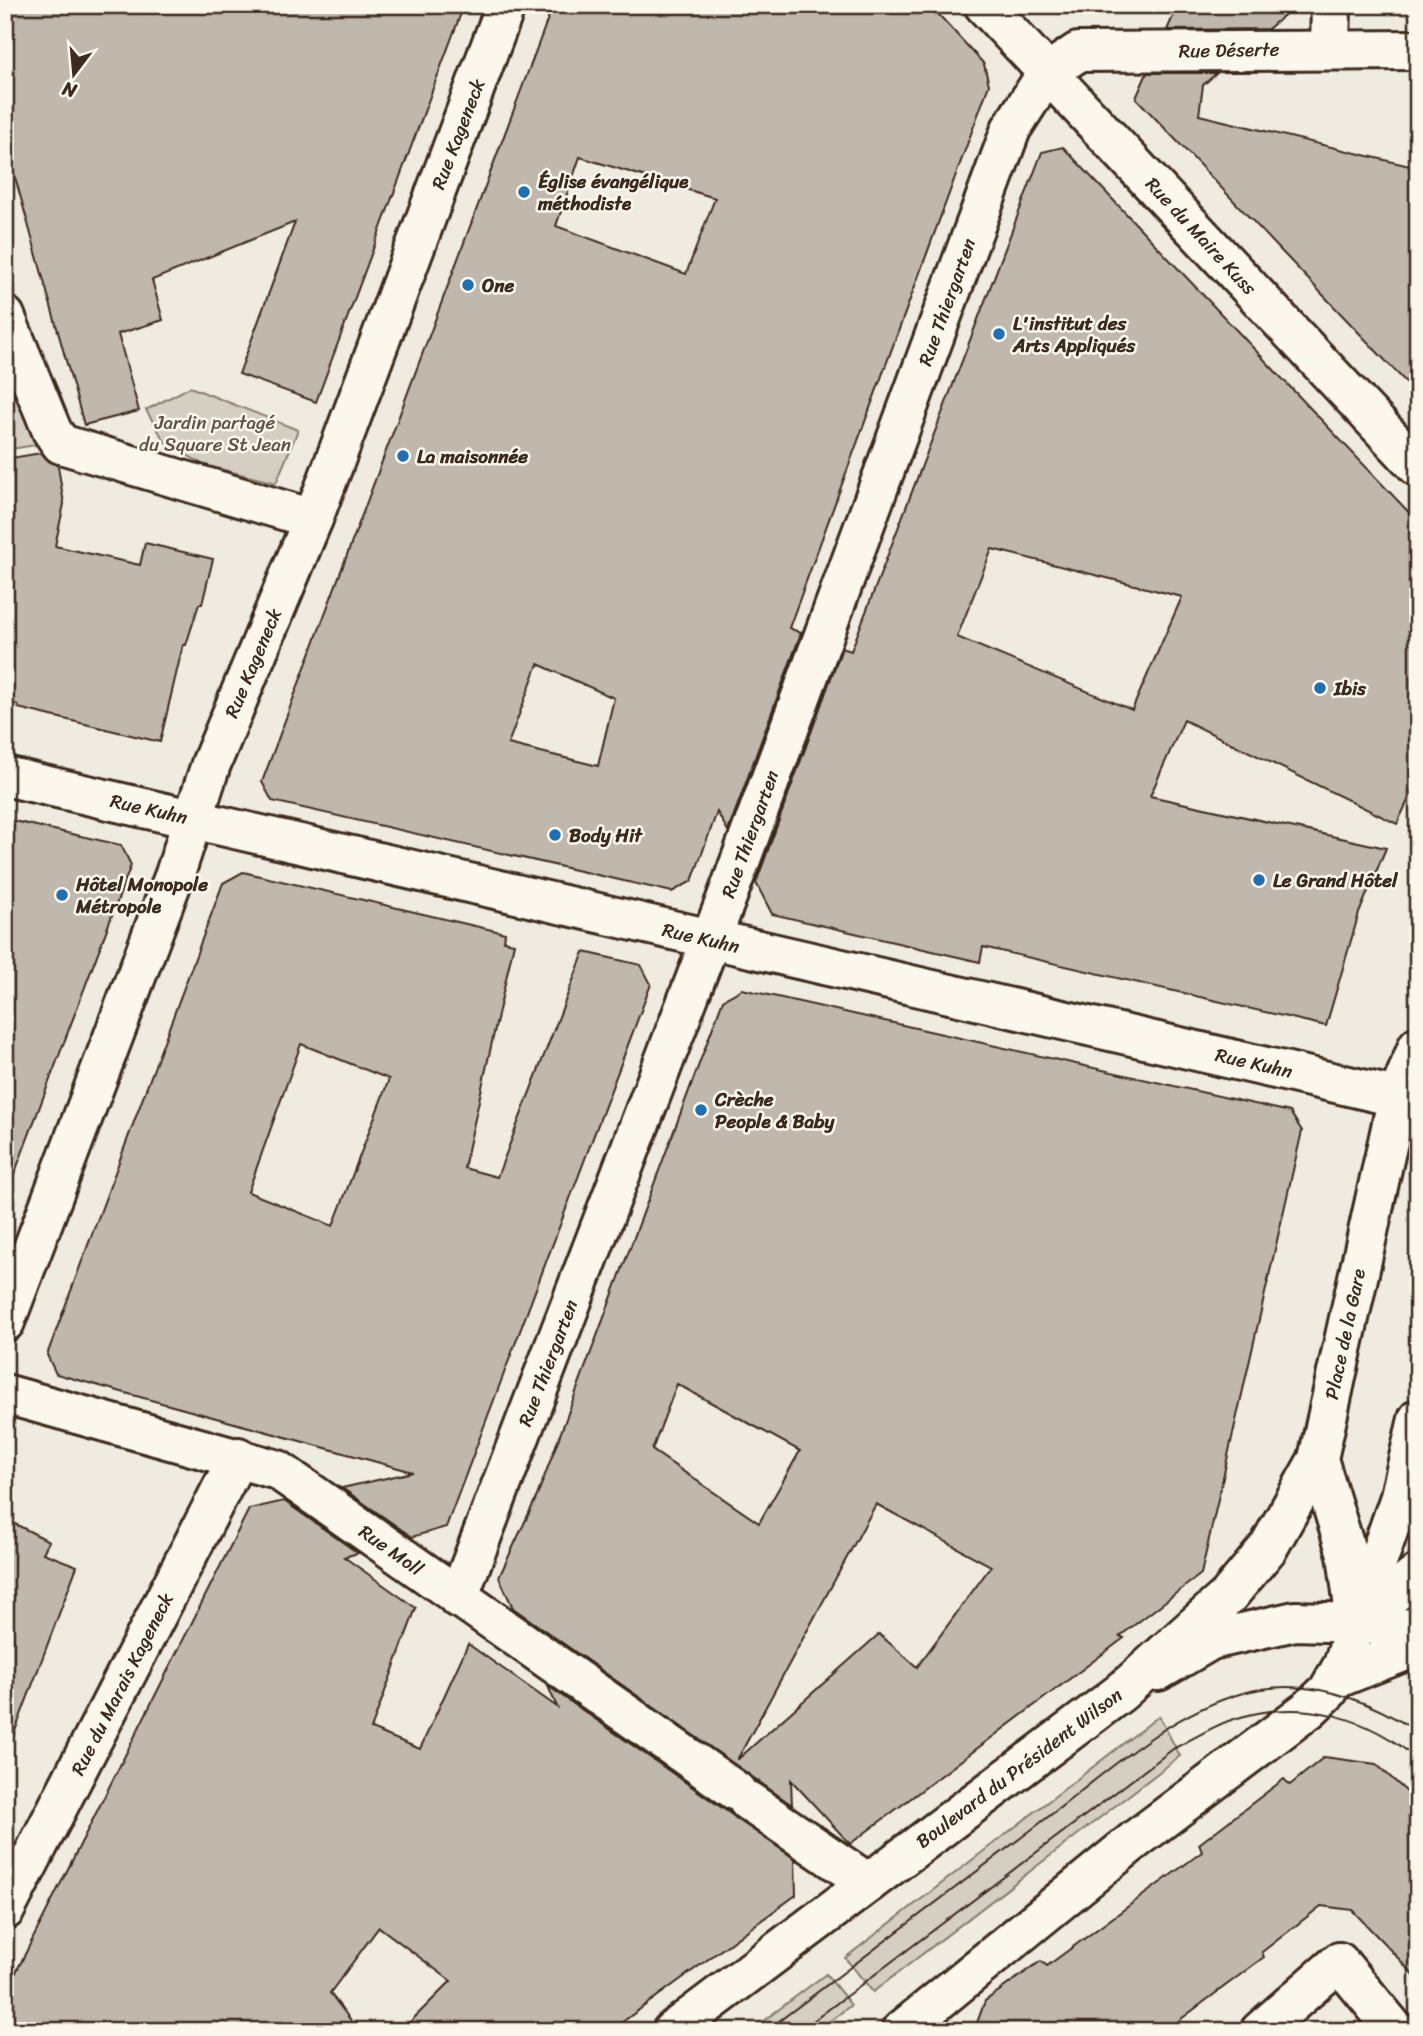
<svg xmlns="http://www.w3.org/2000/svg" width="1423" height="2036" viewBox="0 0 1423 2036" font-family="Sriracha,sans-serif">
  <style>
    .green { fill: #d5cec3; stroke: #887c70; stroke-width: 2 }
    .building { fill: #c0b8ad; stroke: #3b2a1e; stroke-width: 2; fill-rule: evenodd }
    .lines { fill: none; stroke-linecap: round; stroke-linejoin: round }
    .minor-casing { stroke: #3b2a1e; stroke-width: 44 }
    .major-casing { stroke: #3b2a1e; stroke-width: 44 }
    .minor { stroke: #fbf7ec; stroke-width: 38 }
    .major { stroke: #fbf7ec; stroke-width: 38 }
    .tram { stroke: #3b2a1e; stroke-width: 2 }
    .poi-dot { fill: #1f6fb2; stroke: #fbf7ec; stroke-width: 2.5 }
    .labels { text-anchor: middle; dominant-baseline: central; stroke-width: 5; stroke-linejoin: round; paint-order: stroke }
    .street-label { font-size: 19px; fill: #3b2a1e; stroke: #fbf7ec }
    .poi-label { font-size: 19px; font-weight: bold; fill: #3b2a1e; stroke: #fbf7ec; text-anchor: start }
    .park-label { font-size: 19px; fill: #625347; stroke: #fbf7ec }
  </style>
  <rect width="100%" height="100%" fill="#f0ebe0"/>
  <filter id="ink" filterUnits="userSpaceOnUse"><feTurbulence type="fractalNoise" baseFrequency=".0143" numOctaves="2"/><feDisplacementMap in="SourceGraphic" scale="14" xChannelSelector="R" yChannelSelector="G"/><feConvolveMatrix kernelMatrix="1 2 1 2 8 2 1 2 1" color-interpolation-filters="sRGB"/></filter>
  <g filter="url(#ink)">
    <g class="green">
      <polygon points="5,384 26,396 36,445 5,450"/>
      <polygon points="190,387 298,430 276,483 204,465 165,442 146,410"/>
      <polygon points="1159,1716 1180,1756 873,1992 845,1958"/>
      <polygon points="826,1974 851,2005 817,2031 750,2031"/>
    </g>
    <g class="building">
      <polygon points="5,5 464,5 316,402 239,374 295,222 152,280 163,320 118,334 139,411 84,425 5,141"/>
      <path d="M553 5H939V15L984 64 989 85 789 628 801 633 728 831 717 812 692 881 672 892 272 801 262 782ZM580 157 715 198 686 274 556 226ZM538 664 614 698 598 766 508 744Z"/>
      <polygon points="1178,5 1296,5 1268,29 1167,30"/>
      <polygon points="1147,73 1217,73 1203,85 1199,115 1418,168 1418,395 1136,98"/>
      <path d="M1063 147 1418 522V779L1397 824 1184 720 1150 796 1386 848 1359 913 1326 1026 983 947 980 962 772 914 756 883 842 648 851 651 1042 152ZM992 549 1182 597 1132 710 957 637Z"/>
      <polygon points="41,453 58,466 64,504 55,546 140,565 145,543 213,559 202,604 199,604 186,645 183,645 160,742 18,708 18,705 5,702 5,459"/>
      <polygon points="5,819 121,845 131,865 9,1188 5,1187"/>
      <path d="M243 872 505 933 504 941 514 943 464 1168 497 1177 584 952 641 965 651 984 446 1527 412 1537 342 1488 413 1472 56 1374 47 1355 223 883ZM301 1044 389 1079 333 1226 248 1192Z"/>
      <path d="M742 989 1290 1112 1302 1131 1201 1574 1120 1636 1124 1638 850 1844 791 1780 792 1805 513 1608 499 1577 537 1496 723 1000ZM677 1384 800 1451 759 1523 652 1450ZM876 1504 991 1566 917 1667 879 1634 737 1760Z"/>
      <polygon points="284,1501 358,1553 344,1557 416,1608 371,1729 420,1749 468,1644 557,1707 548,1686 795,1859 796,1895 610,2031 401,2031 451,1981 379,1927 330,1993 359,2031 5,2031 5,1994 249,1509"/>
      <polygon points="5,1519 49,1541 43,1553 77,1566 9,1747 5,1746"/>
      <polygon points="1324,1757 1376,1764 1418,1802 1418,1979 1352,1910 1321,1906 1262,1952 1264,1957 1165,2031 974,2031 985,2001 1041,1961 1047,1966 1202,1852 1199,1844 1284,1779 1290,1785"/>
    </g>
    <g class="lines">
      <defs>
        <g id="minor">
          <polyline points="984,5 1418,467"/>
          <polyline points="1330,48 1331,5"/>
          <polyline points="5,316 52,431 61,444 313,519"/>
          <polyline points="5,776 1418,1102"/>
          <polyline points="5,1322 175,874 211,764 313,519 506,5"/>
          <polyline points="5,1394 278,1470 736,1791"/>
          <polyline points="458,1598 727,897 1011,129 1047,73 1078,52 1418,50"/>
          <polyline points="1356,1623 1399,1500 1418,1419"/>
          <polyline points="1356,1623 1418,1574"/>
          <polyline points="1158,1671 1211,1640 1295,1621 1356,1623 1418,1630"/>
          <polyline points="1335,1679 1418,1646"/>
          <polyline points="748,1801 868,1883"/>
          <polyline points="5,1910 238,1457"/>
          <polyline points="1260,2031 1339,1962 1396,2031"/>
        </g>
        <g id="major">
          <polyline points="672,2031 1120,1693 1228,1596 1268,1548 1318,1459"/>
          <polyline points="901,2031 1135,1840 1309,1709 1328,1691 1343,1665 1356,1623 1347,1554 1318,1459 1398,1096 1418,1046"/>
        </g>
      </defs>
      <use href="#minor" class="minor-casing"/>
      <use href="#major" class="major-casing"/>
      <use href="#minor" class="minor"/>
      <use href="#major" class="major"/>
      <g class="tram">
        <path d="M766 2031C859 1961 952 1891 1044 1820 1106 1773 1167 1714 1243 1693 1305 1676 1366 1698 1418 1732"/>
        <path d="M800 2031 1173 1749C1195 1738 1217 1723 1241 1717 1305 1699 1369 1717 1418 1760"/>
      </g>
    </g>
  </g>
  <g class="poi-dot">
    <circle cx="524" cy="192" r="7"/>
    <circle cx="468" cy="285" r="7"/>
    <circle cx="999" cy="334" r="7"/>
    <circle cx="403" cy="456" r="7"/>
    <circle cx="1320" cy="688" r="7"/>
    <circle cx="555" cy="835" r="7"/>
    <circle cx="1259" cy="880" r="7"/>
    <circle cx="62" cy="895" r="7"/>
    <circle cx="701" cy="1110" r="7"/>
  </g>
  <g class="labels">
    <g class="street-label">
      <text transform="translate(1229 50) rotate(-1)">Rue Déserte</text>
      <text transform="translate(458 134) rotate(-69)">Rue Kageneck</text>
      <text transform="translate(1201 236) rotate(47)">Rue du Maire Kuss</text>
      <text transform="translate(947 302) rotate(-70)">Rue Thiergarten</text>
      <text transform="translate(253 663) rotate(-67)">Rue Kageneck</text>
      <text transform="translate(149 809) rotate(13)">Rue Kuhn</text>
      <text transform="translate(750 834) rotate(-70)">Rue Thiergarten</text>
      <text transform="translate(701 938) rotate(13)">Rue Kuhn</text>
      <text transform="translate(1254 1063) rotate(13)">Rue Kuhn</text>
      <text transform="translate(1345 1334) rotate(-78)">Place de la Gare</text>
      <text transform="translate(548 1363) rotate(-69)">Rue Thiergarten</text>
      <text transform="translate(391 1550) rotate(35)">Rue Moll</text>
      <text transform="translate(122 1684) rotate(-63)">Rue du Marais Kageneck</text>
      <text transform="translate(1019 1768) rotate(-37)">Boulevard du Président Wilson</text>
    </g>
    <g class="poi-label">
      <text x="538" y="181">Église évangélique<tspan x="538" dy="22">méthodiste</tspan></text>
      <text x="482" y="285">One</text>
      <text x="1013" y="323">L'institut des<tspan x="1013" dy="22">Arts Appliqués</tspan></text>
      <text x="417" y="456">La maisonnée</text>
      <text x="1334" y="688">Ibis</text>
      <text x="569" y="835">Body Hit</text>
      <text x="1273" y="880">Le Grand Hôtel</text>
      <text x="76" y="884">Hôtel Monopole<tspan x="76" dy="22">Métropole</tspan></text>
      <text x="715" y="1099">Crèche<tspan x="715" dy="22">People &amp; Baby</tspan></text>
    </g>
    <g class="park-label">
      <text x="215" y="422">Jardin partagé<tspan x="215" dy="22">du Square St Jean</tspan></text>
    </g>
  </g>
  <rect width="1423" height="2036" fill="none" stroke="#fbf7ec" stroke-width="28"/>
  <rect x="14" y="14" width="1395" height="2008" fill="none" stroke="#3b2a1e" stroke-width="2.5" filter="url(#ink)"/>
  <g transform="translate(74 74) rotate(196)" stroke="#fbf7ec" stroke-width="5" paint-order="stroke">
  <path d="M0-5L12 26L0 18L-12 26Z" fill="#3b2a1e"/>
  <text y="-10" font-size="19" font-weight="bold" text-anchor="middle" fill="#3b2a1e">N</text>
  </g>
</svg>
